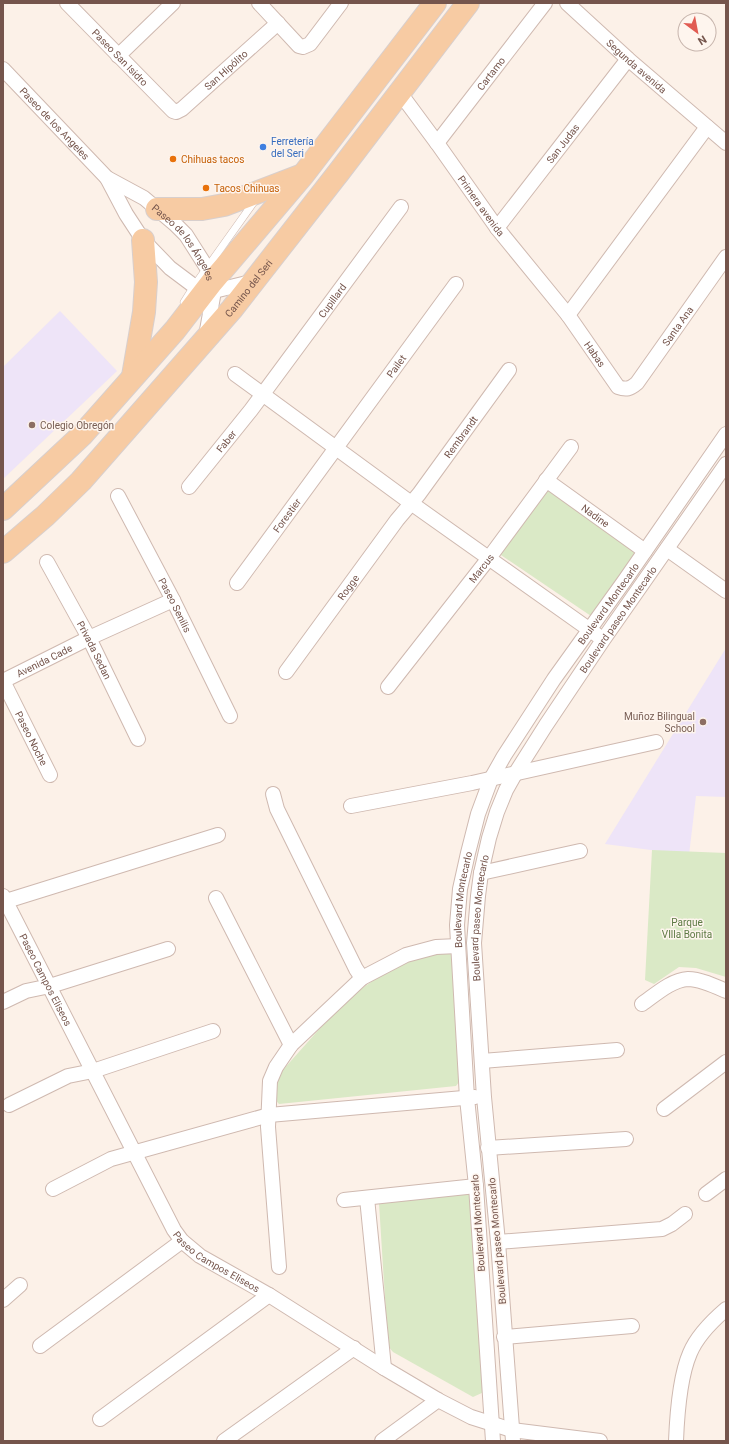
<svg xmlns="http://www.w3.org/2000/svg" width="729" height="1444" viewBox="0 0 729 1444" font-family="Roboto,sans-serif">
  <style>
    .education { fill: #eee4f8 }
    .green { fill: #dae9c6 }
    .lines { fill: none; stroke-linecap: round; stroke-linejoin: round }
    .lane-casing { stroke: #cfb9b0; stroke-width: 8 }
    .street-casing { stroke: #cfb9b0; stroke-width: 16 }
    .primary-casing { stroke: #d8cfcd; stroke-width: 24 }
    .lane { stroke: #fff; stroke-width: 7 }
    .street { stroke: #fff; stroke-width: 14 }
    .primary { stroke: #f7cba3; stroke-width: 22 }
    .shop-dot { fill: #3f7fe0; stroke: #fef5ee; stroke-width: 1.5 }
    .food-dot { fill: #e8710a; stroke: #fef5ee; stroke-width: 1.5 }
    .education-dot { fill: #8d6e63; stroke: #fef5ee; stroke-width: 1.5 }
    .labels { text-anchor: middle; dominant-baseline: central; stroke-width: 3; stroke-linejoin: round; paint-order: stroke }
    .street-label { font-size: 10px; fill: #75554c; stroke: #fef5ee }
    .shop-label { font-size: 10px; fill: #366cbe; stroke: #fef5ee; text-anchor: start }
    .food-label { font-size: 10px; fill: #c56008; stroke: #fef5ee; text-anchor: start }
    .education-label { font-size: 10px; fill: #785e54; stroke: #fef5ee; text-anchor: start }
    .park-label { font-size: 10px; fill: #5d7a44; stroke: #fef5ee }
  </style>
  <rect width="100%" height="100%" fill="#fcf1e8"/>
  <g class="education">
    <polygon points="60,311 117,371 3,479 3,367"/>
    <polygon points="726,648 726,797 696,796 689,855 605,844"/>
  </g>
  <g class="green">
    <polygon points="547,490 637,551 591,616 498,553"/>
    <polygon points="652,850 726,853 726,977 696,968 679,967 654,984 645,980"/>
    <polygon points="444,949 454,957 462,1078 456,1086 279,1104 272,1096 282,1071 346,999 405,959"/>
    <polygon points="468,1189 473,1195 484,1392 473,1397 393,1352 388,1346 379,1203"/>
  </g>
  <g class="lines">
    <defs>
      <polyline id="lane" points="184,302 194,286 256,199"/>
      <g id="street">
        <path id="s1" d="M67 3 173 111 176 112 182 109 278 23"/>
        <polyline points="259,3 299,46 303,47 310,44 341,3"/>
        <path id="s2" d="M567 3 628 59 726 143"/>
        <polyline points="118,56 173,3"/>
        <path id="s3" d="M3 69 107 178 144 198 157 209 175 224 186 235 207 268 214 291 206 336"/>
        <path id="s4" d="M400 93 437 143 497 228 568 315 618 387C626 390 630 389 637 383L726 257"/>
        <path id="s5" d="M437 143 545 3"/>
        <polyline points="107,178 126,214 143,240 170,268 194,286 205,291 214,291 255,281"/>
        <path id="s6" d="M497 228 628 59"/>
        <polyline points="568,315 707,127"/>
        <polyline points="235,374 411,503 597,635"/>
        <path id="s7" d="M546 480 645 551"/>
        <path id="s8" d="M189 487 251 410 401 207"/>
        <path id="s9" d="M118 496 173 600 230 716"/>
        <polyline points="667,549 726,591"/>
        <path id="s10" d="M47 562 89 638 138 739"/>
        <path id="s11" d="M237 583 456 284"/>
        <path id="s12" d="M286 672 397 520 419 494 509 370"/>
        <path id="s13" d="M3 681 89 638 173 600"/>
        <path id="s14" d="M3 681 50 775"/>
        <path id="s15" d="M388 687 489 558 571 447"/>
        <polyline points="273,794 277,809 356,969 362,978"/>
        <polyline points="351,806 472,783 656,742"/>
        <polyline points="481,873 580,851"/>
        <path id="s16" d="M3 896 174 1230 182 1241 200 1256 269 1295 384 1368 438 1400 471 1417 512 1430 600 1441"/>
        <polyline points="216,898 291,1045"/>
        <polyline points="3,902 218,835"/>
        <polyline points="3,1002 26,991 50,986 168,949"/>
        <path d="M642 1004C655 995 671 980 688 979 700 979 715 986 726 991"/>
        <polyline points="482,1061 617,1050"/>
        <polyline points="9,1105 68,1076 93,1071 213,1031"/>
        <polyline points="664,1109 726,1062"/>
        <polyline points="488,1148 626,1139"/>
        <polyline points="53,1189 111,1159 269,1115 475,1097"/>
        <polyline points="706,1194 726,1179"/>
        <polyline points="367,1198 384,1368"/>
        <polyline points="344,1200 476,1186"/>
        <polyline points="498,1242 662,1229 672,1224 685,1214"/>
        <polyline points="279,1267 268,1127 270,1081 276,1067 291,1045 362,978 406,955 436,947 458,946"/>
        <polyline points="3,1300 20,1285"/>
        <polyline points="504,1337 632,1326"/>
        <polyline points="40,1346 182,1241"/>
        <polyline points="100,1419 269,1295"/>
        <polyline points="224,1441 354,1348"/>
        <polyline points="382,1441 438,1400"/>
        <path id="s17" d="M493 1441 476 1186 467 1098 457 925 460 889 468 853 478 814 491 779 504 756 554 679 625 580 726 434"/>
        <path id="s18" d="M513 1441 498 1242 484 1097 474 943 478 896 481 873 489 838 497 812 506 790 515 774 546 725 603 640 726 464"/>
        <path d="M676 1441C677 1416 680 1376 690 1353 697 1336 712 1321 726 1309"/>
      </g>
      <g id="primary">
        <polyline points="157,209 202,209 224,205 300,176"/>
        <polyline points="133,376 144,312 146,282 143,240"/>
        <polyline points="3,509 82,435 175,330 212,282 303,175 435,3"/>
        <path id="s19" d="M3 552 45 516 81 481 232 309 339 172 468 3"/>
      </g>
    </defs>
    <use href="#lane" class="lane-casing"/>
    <use href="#street" class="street-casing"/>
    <use href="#primary" class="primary-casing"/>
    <use href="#lane" class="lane"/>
    <use href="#street" class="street"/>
    <use href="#primary" class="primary"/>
  </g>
  <circle class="shop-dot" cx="263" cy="147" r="4"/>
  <g class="food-dot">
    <circle cx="173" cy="159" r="4"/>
    <circle cx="206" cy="188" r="4"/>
  </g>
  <g class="education-dot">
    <circle cx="32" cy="425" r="4"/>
    <circle cx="703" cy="722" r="4"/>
  </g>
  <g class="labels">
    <g class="street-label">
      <text stroke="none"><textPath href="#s1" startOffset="76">Paseo San Isidro</textPath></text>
      <text stroke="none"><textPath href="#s2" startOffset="94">Segunda avenida</textPath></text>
      <text stroke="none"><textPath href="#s1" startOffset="220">San Hipólito</textPath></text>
      <text stroke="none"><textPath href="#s5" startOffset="88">Cartamo</textPath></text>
      <text stroke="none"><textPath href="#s3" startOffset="75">Paseo de los Angeles</textPath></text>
      <text stroke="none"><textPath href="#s6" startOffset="107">San Judas</textPath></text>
      <text stroke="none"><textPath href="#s4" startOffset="139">Primera avenida</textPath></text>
      <text stroke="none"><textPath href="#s3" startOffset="253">Paseo de los Ángeles</textPath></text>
      <text stroke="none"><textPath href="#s19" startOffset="361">Camino del Seri</textPath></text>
      <text stroke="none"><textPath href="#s8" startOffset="235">Cupillard</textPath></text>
      <text stroke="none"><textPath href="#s4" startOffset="457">Santa Ana</textPath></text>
      <text stroke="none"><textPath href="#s4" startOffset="326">Habas</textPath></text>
      <text stroke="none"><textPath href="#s11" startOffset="269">Pailet</textPath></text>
      <text stroke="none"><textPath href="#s12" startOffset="293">Rembrandt</textPath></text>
      <text stroke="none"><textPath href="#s8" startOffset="59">Faber</textPath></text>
      <text stroke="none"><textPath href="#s11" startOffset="84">Forestier</textPath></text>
      <text stroke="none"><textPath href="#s7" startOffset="61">Nadine</textPath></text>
      <text stroke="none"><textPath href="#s15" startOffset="151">Marcus</textPath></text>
      <text stroke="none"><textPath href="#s12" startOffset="105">Rogge</textPath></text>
      <text stroke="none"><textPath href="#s17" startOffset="879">Boulevard Montecarlo</textPath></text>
      <text stroke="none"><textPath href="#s9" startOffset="123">Paseo Senilis</textPath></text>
      <text stroke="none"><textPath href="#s18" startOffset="861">Boulevard paseo Montecarlo</textPath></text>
      <text stroke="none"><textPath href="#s10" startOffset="100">Privada Sedan</textPath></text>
      <text stroke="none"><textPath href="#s13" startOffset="46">Avenida Cade</textPath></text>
      <text stroke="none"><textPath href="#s14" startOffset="64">Paseo Noche</textPath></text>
      <text stroke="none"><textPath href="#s17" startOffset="543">Boulevard Montecarlo</textPath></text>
      <text stroke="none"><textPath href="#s18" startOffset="525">Boulevard paseo Montecarlo</textPath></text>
      <text stroke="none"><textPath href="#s16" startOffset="94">Paseo Campos Eliseos</textPath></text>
      <text transform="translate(478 1223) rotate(-94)">Boulevard Montecarlo</text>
      <text transform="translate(497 1241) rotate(-95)">Boulevard paseo Montecarlo</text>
      <text stroke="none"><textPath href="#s16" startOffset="429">Paseo Campos Eliseos</textPath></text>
    </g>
    <g class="shop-label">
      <text x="271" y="141">Ferretería<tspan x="271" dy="12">del Seri</tspan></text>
    </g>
    <g class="food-label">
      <text x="181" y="159">Chihuas tacos</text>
      <text x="214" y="188">Tacos Chihuas</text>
    </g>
    <g class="education-label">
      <text x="40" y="425">Colegio Obregón</text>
      <text x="695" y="716" text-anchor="end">Muñoz Bilingual<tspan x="695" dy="12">School</tspan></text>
    </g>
    <g class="park-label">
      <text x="687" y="922">Parque<tspan x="687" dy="12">VIlla Bonita</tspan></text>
    </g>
  </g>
  <rect width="729" height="1444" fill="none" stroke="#75554c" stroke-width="8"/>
  <g transform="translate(697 32) rotate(148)"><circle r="19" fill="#fef5ee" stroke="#c7b5ad"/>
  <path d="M0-3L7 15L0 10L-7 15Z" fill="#e15b52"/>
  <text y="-6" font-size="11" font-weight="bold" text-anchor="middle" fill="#75554c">N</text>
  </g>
</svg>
